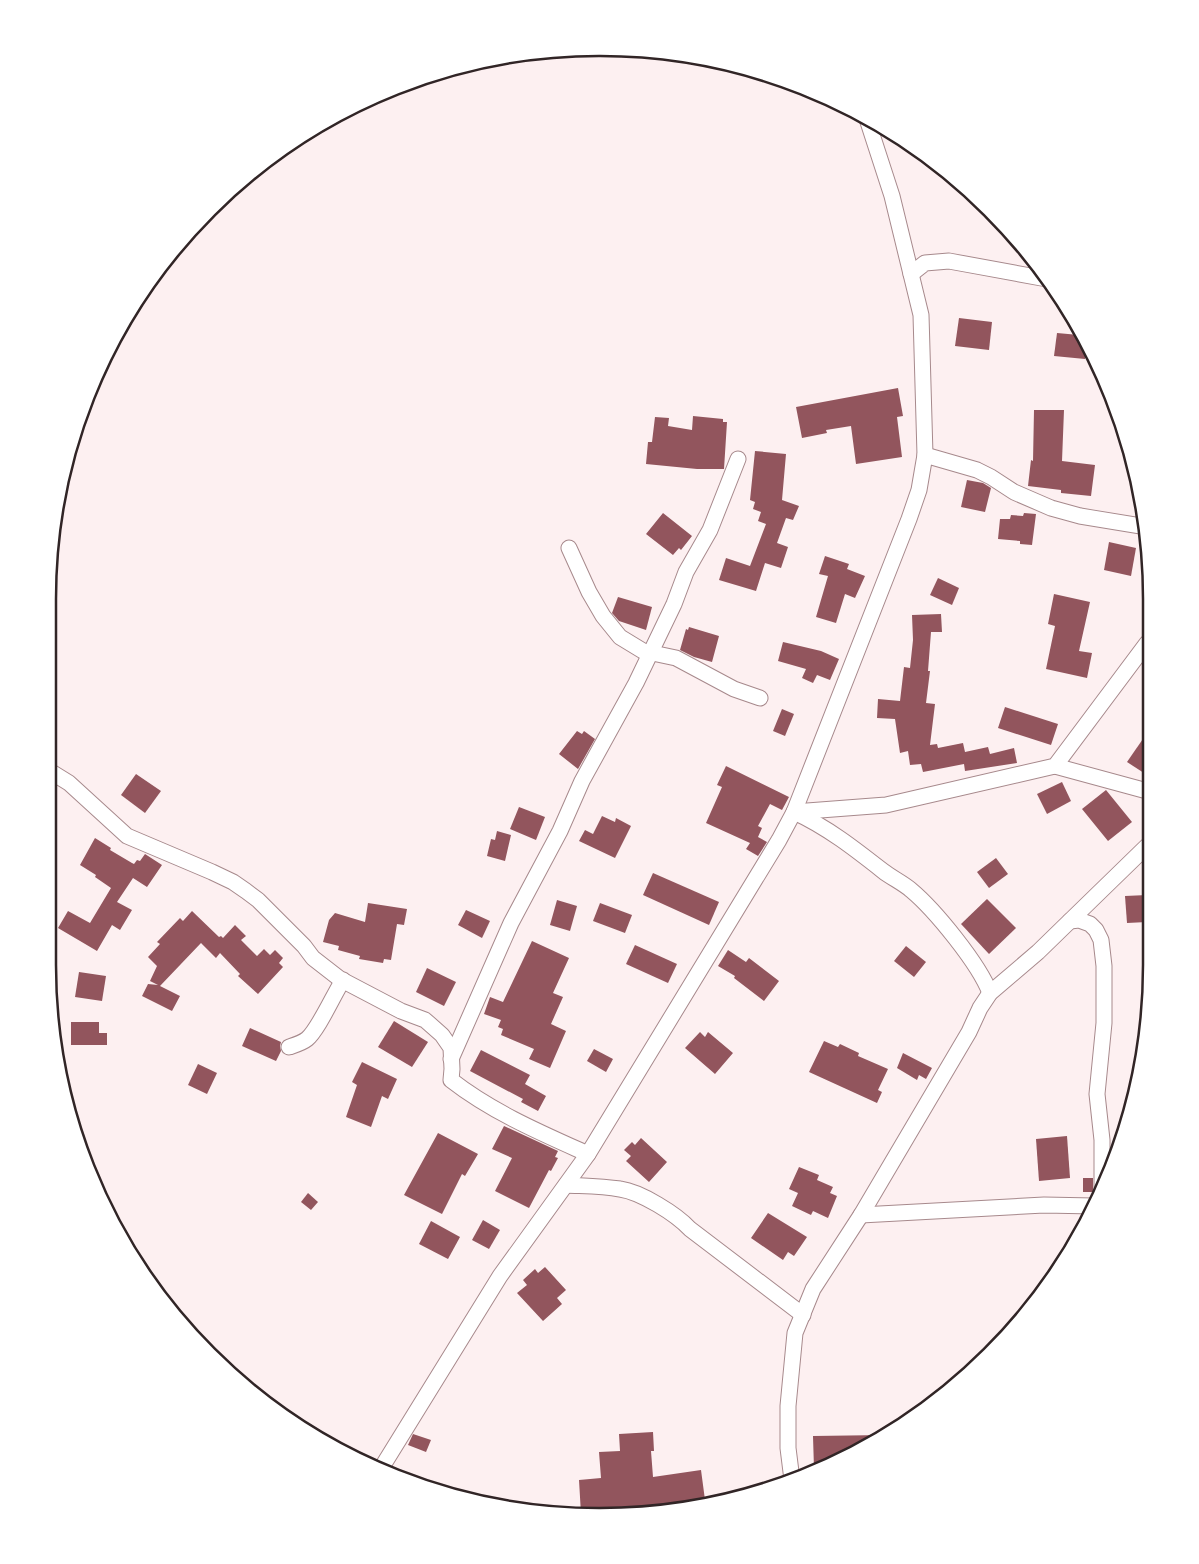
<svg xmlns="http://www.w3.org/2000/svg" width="1199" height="1564" viewBox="0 0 1199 1564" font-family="'Titillium Web',sans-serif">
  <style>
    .building { fill: #92555d }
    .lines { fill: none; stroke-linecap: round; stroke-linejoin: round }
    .street-casing { stroke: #a7898c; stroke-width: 17 }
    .street { stroke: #fff; stroke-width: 15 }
    .rim { fill: none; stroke: #312526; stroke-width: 2.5 }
  </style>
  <rect width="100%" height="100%" fill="#fdf0f1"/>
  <g class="building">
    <polygon points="959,318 992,322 989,350 955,346"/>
    <polygon points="1057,333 1079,335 1086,349 1085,359 1054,356"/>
    <polygon points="898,388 903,416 897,417 902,457 856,464 851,426 826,430 827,433 802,438 796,407"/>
    <polygon points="1034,410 1064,410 1062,461 1095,465 1091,496 1061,493 1061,490 1028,486 1031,460 1033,461"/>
    <polygon points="693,416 723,419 723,422 727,422 724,469 697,469 646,464 648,442 652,442 655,417 669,418 668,426 692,430"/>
    <polygon points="755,451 786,454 782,500 799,506 793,520 786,518 777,543 788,547 781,568 765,563 756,591 719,580 726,558 750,566 766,524 758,521 761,512 753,509 755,502 750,500"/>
    <polygon points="967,480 983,483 991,488 985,512 961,507"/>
    <polygon points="663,513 692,536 681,550 679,548 673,555 646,534"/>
    <polygon points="1024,513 1036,514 1032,545 1020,544 1020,541 998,539 1000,519 1010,519 1011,515 1023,516"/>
    <polygon points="1109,542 1136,548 1131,576 1104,570"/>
    <polygon points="825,556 849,564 847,569 865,576 855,598 845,594 836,623 816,617 828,576 819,574"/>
    <polygon points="938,578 959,588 952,605 930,595"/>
    <polygon points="1054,594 1090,602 1079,651 1092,653 1087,678 1046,669 1055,626 1048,624"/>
    <polygon points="618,597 652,607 646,630 619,621 612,613"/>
    <polygon points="941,614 942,632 931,632 928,671 930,671 926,703 935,704 930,745 937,744 938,748 963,743 965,752 988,747 990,754 1014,748 1017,763 965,771 964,764 923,772 921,764 910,765 908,751 900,753 895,719 877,718 878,699 900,701 904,667 910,668 913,640 912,615"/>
    <polygon points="689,627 719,636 712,662 694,657 680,650 686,629 688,630"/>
    <polygon points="783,642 821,651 839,659 830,680 817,675 813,683 802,678 806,669 778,661"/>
    <polygon points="1005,707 1058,724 1051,745 998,728"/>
    <polygon points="782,709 794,714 785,736 773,731"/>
    <polygon points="577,731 582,734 584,731 595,739 578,769 559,754"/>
    <polygon points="1147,733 1147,775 1127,762"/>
    <polygon points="726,766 789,797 782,810 770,804 758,826 762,828 758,837 767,842 758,856 746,849 750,843 706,823 722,787 717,785"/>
    <polygon points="136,774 161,791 145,813 121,795"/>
    <polygon points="1062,782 1071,801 1047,814 1037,794"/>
    <polygon points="1106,790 1132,822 1108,841 1082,809"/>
    <polygon points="519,807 545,817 536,840 510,829"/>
    <polygon points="602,816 615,822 616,818 631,826 615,858 579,841 585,830 593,834"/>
    <polygon points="497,831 511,835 505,861 487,856 491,839 495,840"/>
    <polygon points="95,838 111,848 110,850 132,863 134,864 137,860 140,861 145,854 162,865 147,887 133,878 117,902 132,910 120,930 112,925 97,951 58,928 68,911 90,923 111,888 95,877 96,875 80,865"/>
    <polygon points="996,858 1008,874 989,888 977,872"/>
    <polygon points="653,873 719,902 709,925 643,895"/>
    <polygon points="1147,895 1147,922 1127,923 1125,896"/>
    <polygon points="987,899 1016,928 989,954 961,924"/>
    <polygon points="557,900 577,906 570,931 550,925"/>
    <polygon points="368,903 407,909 404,925 397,924 391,960 384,959 383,963 359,959 360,956 338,950 339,946 323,942 329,920 335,913 365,922"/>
    <polygon points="600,903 632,915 625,933 593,921"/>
    <polygon points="466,910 490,921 482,938 458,925"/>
    <polygon points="192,911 219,937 221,936 223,938 235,925 246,936 241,940 257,956 264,949 270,955 275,950 283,958 279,963 283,967 258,994 238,976 240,974 220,953 216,958 201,943 160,986 180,996 172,1011 142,996 148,984 158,985 150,981 157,966 148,957 160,944 157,942 180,918 183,921"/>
    <polygon points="532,941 569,958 553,993 563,997 551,1024 566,1031 550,1068 529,1059 534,1049 501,1035 503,1029 498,1027 501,1020 484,1014 490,997 503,1002"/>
    <polygon points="635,945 677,964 668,983 626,964"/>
    <polygon points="906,946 926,962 914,977 894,961"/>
    <polygon points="728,950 746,962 749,958 779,981 764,1001 734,978 735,976 718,966"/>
    <polygon points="427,968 456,982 444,1006 416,992"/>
    <polygon points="79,972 106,976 102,1001 75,997"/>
    <polygon points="394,1021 428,1042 412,1067 378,1047"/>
    <polygon points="71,1022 99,1022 99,1033 107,1033 107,1045 71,1045"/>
    <polygon points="250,1028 281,1042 280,1046 281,1051 276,1061 242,1046"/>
    <polygon points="700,1032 705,1037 708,1032 733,1053 715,1074 685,1048"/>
    <polygon points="824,1041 838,1047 840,1044 859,1053 858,1056 888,1069 878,1090 882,1092 877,1103 809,1072"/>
    <polygon points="594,1049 613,1059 606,1072 587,1061"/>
    <polygon points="481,1050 530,1075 525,1084 546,1096 538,1111 521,1102 523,1099 470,1071"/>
    <polygon points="903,1053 932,1068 926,1079 919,1075 917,1080 897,1068"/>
    <polygon points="362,1062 397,1079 388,1099 382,1096 371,1127 346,1117 357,1085 352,1082"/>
    <polygon points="198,1064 217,1073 207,1094 188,1085"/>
    <polygon points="504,1126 558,1151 555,1157 558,1158 551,1171 549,1170 529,1208 495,1191 512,1158 492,1149"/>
    <polygon points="438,1133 478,1154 465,1176 462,1174 442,1214 404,1195"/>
    <polygon points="1067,1136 1070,1178 1039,1181 1036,1139"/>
    <polygon points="641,1138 667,1162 649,1182 626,1161 631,1156 624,1150 632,1142 635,1145"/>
    <polygon points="799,1167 819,1175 817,1180 833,1187 830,1193 837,1196 828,1218 813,1211 811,1215 792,1206 798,1193 789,1189"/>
    <rect x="1083" y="1178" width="10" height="14"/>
    <polygon points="308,1193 318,1202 311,1210 301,1202"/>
    <polygon points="768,1213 807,1237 794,1256 788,1252 783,1260 751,1238"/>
    <polygon points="483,1220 500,1230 489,1249 472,1240"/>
    <polygon points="431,1221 460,1237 448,1259 419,1244"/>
    <polygon points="545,1267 566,1290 557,1298 562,1304 543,1321 517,1293 527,1285 523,1280 535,1269 538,1273"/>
    <polygon points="653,1432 654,1451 651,1451 653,1477 701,1470 705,1500 654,1506 655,1511 597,1516 581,1514 579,1480 601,1478 599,1452 620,1451 619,1434"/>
    <polygon points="413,1434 431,1440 426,1452 408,1445"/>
    <polygon points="884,1435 841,1456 814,1469 813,1436"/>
  </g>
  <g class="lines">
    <defs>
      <g id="street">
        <polyline points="911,274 925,263 949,261 1047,279"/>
        <polyline points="925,455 977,470 991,477 1014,492 1051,508 1080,516 1147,527"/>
        <polyline points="569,548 589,592 603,616 620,637 643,651 676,658 734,689 760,698"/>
        <polyline points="1055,766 1147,791"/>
        <path d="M48 770 69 783 127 836 212 872 233 882 246 891 258 900 304 946 313 958 340 979 401 1011 425 1020 442 1035 451 1048 452 1069 451 1080C492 1112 541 1133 588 1154"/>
        <polyline points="794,812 886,805 1055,766 1147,643"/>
        <path d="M794 812C827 827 855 849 883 871 892 878 903 883 911 890 935 910 979 964 990 993"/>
        <polyline points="1070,921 1079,920 1090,924 1096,930 1101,940 1104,966 1104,1023 1097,1094 1102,1140 1102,1190"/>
        <path d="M289 1047C295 1045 302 1043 307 1039 318 1030 334 994 343 980"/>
        <polyline points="451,1059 511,923 560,831 582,781 636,683 674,604 686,572 710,530 738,459"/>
        <path d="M566 1185C584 1186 602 1186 620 1189 641 1192 676 1214 690 1229L803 1315"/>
        <polyline points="861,1215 1044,1205 1094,1206"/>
        <polyline points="382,1467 500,1276 588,1154 779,840 794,812 909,519 919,490 925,455 921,315 892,196 867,119"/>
        <polyline points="792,1480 788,1448 788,1406 795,1333 813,1289 861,1215 969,1032 980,1008 990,993 1038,952 1147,846"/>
      </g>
    </defs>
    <use href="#street" class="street-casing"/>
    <use href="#street" class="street"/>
  </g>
  <path d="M0 0H1199V1564H0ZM599 56H600A543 543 0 0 1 1143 599V965A543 543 0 0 1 600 1508H599A543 543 0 0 1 56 965V599A543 543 0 0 1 599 56Z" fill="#fff" fill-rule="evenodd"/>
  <path class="rim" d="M599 56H600A543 543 0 0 1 1143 599V965A543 543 0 0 1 600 1508H599A543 543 0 0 1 56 965V599A543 543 0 0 1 599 56Z"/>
</svg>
